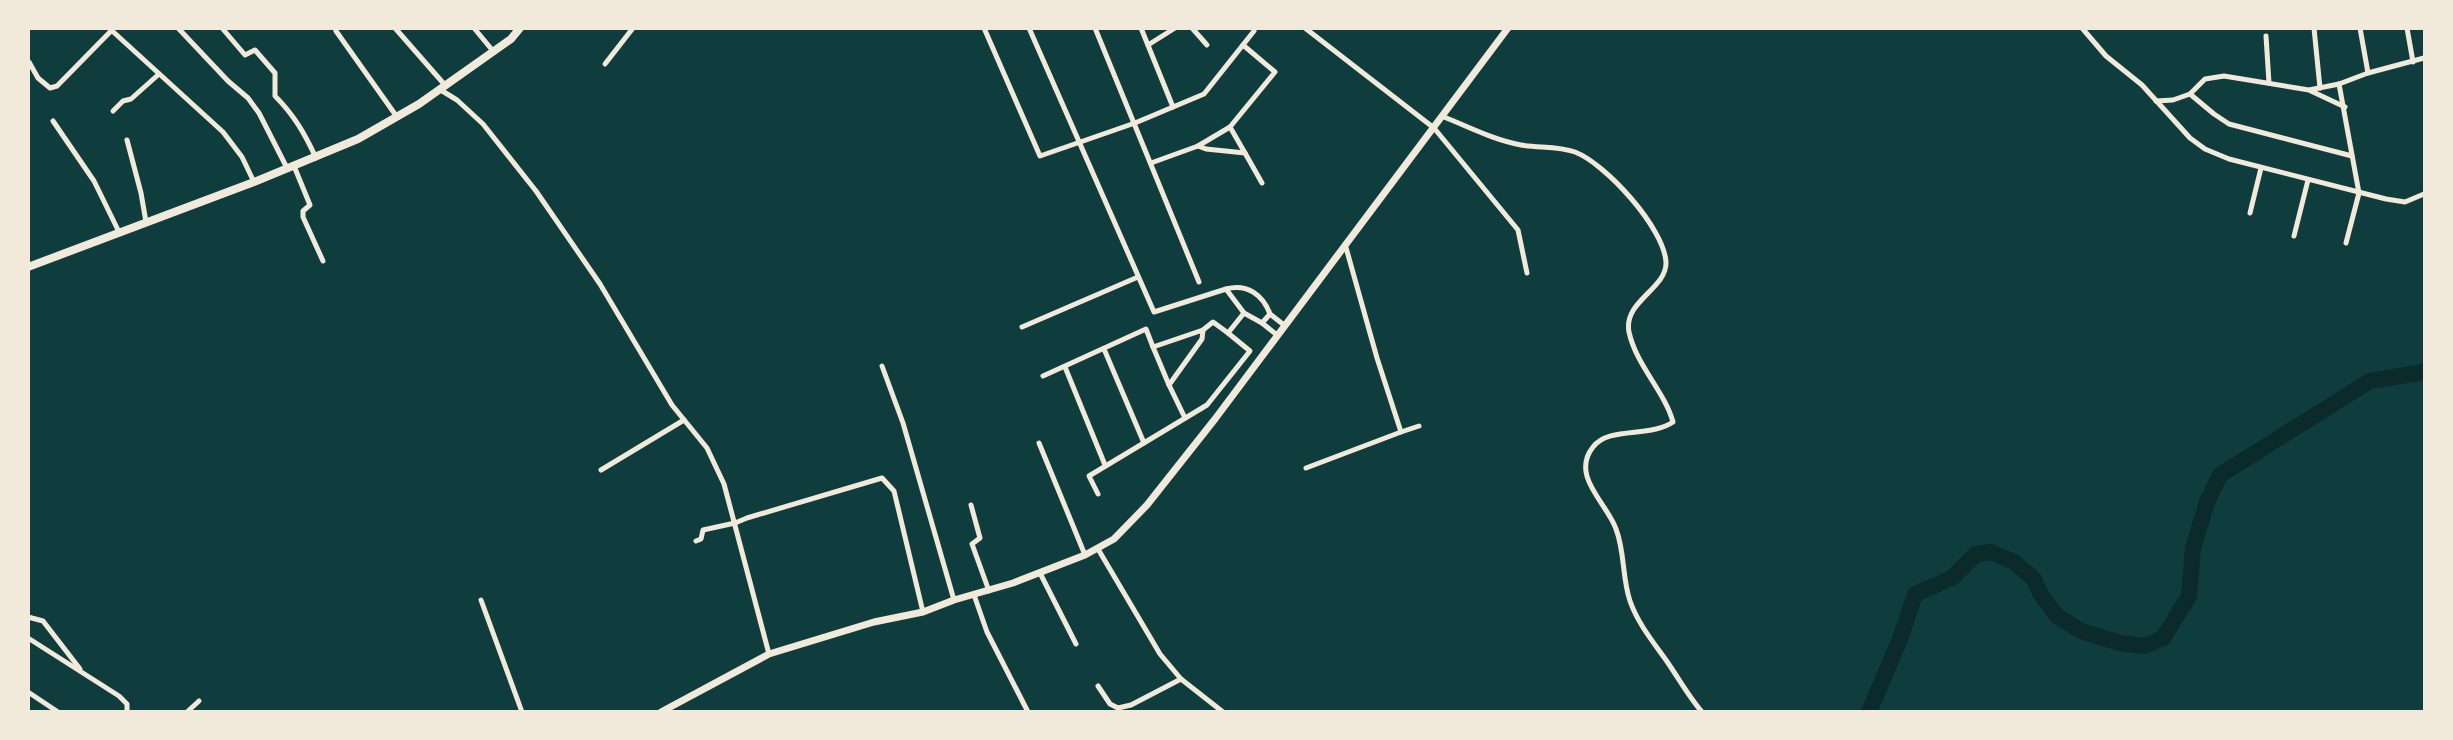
<svg xmlns="http://www.w3.org/2000/svg" width="2453" height="740" viewBox="0 0 2453 740" font-family="'Public Sans',sans-serif">
  <style>
    .lines { fill: none; stroke-linecap: round; stroke-linejoin: round }
    .river { stroke: #0a2a2b; stroke-width: 16 }
    .minor { stroke: #f1e9da; stroke-width: 5 }
    .tertiary { stroke: #f1e9da; stroke-width: 7 }
    .secondary { stroke: #f1e9da; stroke-width: 8 }
  </style>
  <rect width="100%" height="100%" fill="#0f3d3e"/>
  <g class="lines">
    <polyline class="river" points="1869,712 1900,639 1915,594 1952,578 1976,554 1991,552 2014,562 2034,579 2041,595 2057,616 2081,631 2120,643 2144,646 2163,638 2189,596 2193,548 2207,502 2220,475 2370,381 2424,372"/>
    <g class="minor">
      <polyline points="109,28 223,132 242,157 254,182"/>
      <polyline points="178,28 228,81 248,98 259,113 287,168"/>
      <path d="M222 28 245 55 255 50 275 73V96C294 115 305 134 316 158"/>
      <polyline points="395,28 444,84"/>
      <polyline points="474,28 493,51"/>
      <polyline points="984,28 1040,156 1135,123 1204,94 1254,31"/>
      <path d="M1029 28 1154 312 1226 289C1247 283 1263 295 1270 314L1262 323 1244 313 1226 289"/>
      <polyline points="1095,28 1199,282"/>
      <polyline points="1141,28 1173,107"/>
      <polyline points="1192,28 1207,45"/>
      <polyline points="1305,28 1434,128 1518,230 1527,273"/>
      <polyline points="2082,28 2106,56 2142,85 2190,138 2205,149 2229,159 2386,199 2405,202 2424,194"/>
      <polyline points="2314,28 2320,88"/>
      <polyline points="2360,28 2368,73"/>
      <polyline points="2407,28 2413,62"/>
      <polyline points="336,31 397,117"/>
      <polyline points="2266,36 2269,83"/>
      <polyline points="1148,45 1175,28"/>
      <polyline points="29,62 38,78 50,88 57,86 111,31"/>
      <polyline points="605,64 633,28"/>
      <polyline points="2339,84 2359,193 2346,243"/>
      <polyline points="439,89 457,100 483,124 536,191 600,284 672,405 707,448 724,484 769,654"/>
      <polyline points="2311,91 2345,107"/>
      <polyline points="2190,94 2214,114 2229,124 2352,156"/>
      <polyline points="2156,101 2173,100 2190,94 2205,79 2224,76 2309,90 2339,84 2368,73 2424,58"/>
      <polyline points="113,111 123,101 131,99 159,74"/>
      <path d="M1444 117C1469 127 1494 140 1521 145 1539 148 1558 146 1575 152 1606 164 1664 228 1666 262 1667 289 1623 301 1629 332 1636 365 1665 392 1673 422 1650 438 1609 426 1593 447 1570 476 1607 503 1616 529 1625 552 1622 578 1630 601 1638 624 1654 643 1668 663 1679 679 1689 697 1702 712"/>
      <polyline points="53,121 94,181 119,232"/>
      <polyline points="1230,127 1245,153"/>
      <polyline points="127,140 141,193 146,222"/>
      <polyline points="1198,146 1206,149 1245,153 1262,183"/>
      <polyline points="1151,163 1198,146 1230,127 1275,72 1243,45"/>
      <polyline points="294,166 310,205 303,211 303,217 323,261"/>
      <polyline points="2250,213 2261,168"/>
      <polyline points="2294,236 2308,180"/>
      <polyline points="1270,314 1284,325"/>
      <polyline points="1262,323 1277,335"/>
      <polyline points="1022,327 1138,277"/>
      <polyline points="1104,349 1144,443"/>
      <polyline points="882,366 903,423 954,600"/>
      <polyline points="1065,367 1105,465"/>
      <polyline points="1043,376 1146,329 1153,347"/>
      <polyline points="1169,385 1153,347 1203,330"/>
      <polyline points="1185,418 1169,385 1202,339 1203,330 1213,322 1228,333"/>
      <polyline points="1401,432 1419,426"/>
      <polyline points="1039,443 1085,555"/>
      <polyline points="1306,468 1401,432 1377,358 1345,244"/>
      <polyline points="601,470 684,420"/>
      <polyline points="1098,494 1089,476 1207,405 1250,351 1228,333 1244,313"/>
      <polyline points="971,505 980,538 972,544 989,591"/>
      <polyline points="696,541 701,539 703,530 735,523 747,518 882,478 894,491 923,612"/>
      <polyline points="1098,549 1160,654 1181,679 1223,712"/>
      <polyline points="1040,573 1076,644"/>
      <polyline points="974,595 987,632 1028,712"/>
      <polyline points="481,600 522,712"/>
      <polyline points="28,617 43,621 80,669"/>
      <polyline points="28,638 119,696 127,704 127,712"/>
      <polyline points="1098,686 1110,704 1118,708 1131,705 1181,679"/>
      <polyline points="28,692 58,712"/>
      <polyline points="187,712 199,701"/>
    </g>
    <polyline class="tertiary" points="661,712 769,654 874,622 923,612 954,600 1013,583 1085,555 1114,539 1147,505 1215,419 1508,28"/>
    <polyline class="secondary" points="28,267 254,182 358,139 419,104 511,39 520,28"/>
  </g>
  <rect width="2453" height="740" fill="none" stroke="#f1e9da" stroke-width="60"/>
</svg>
